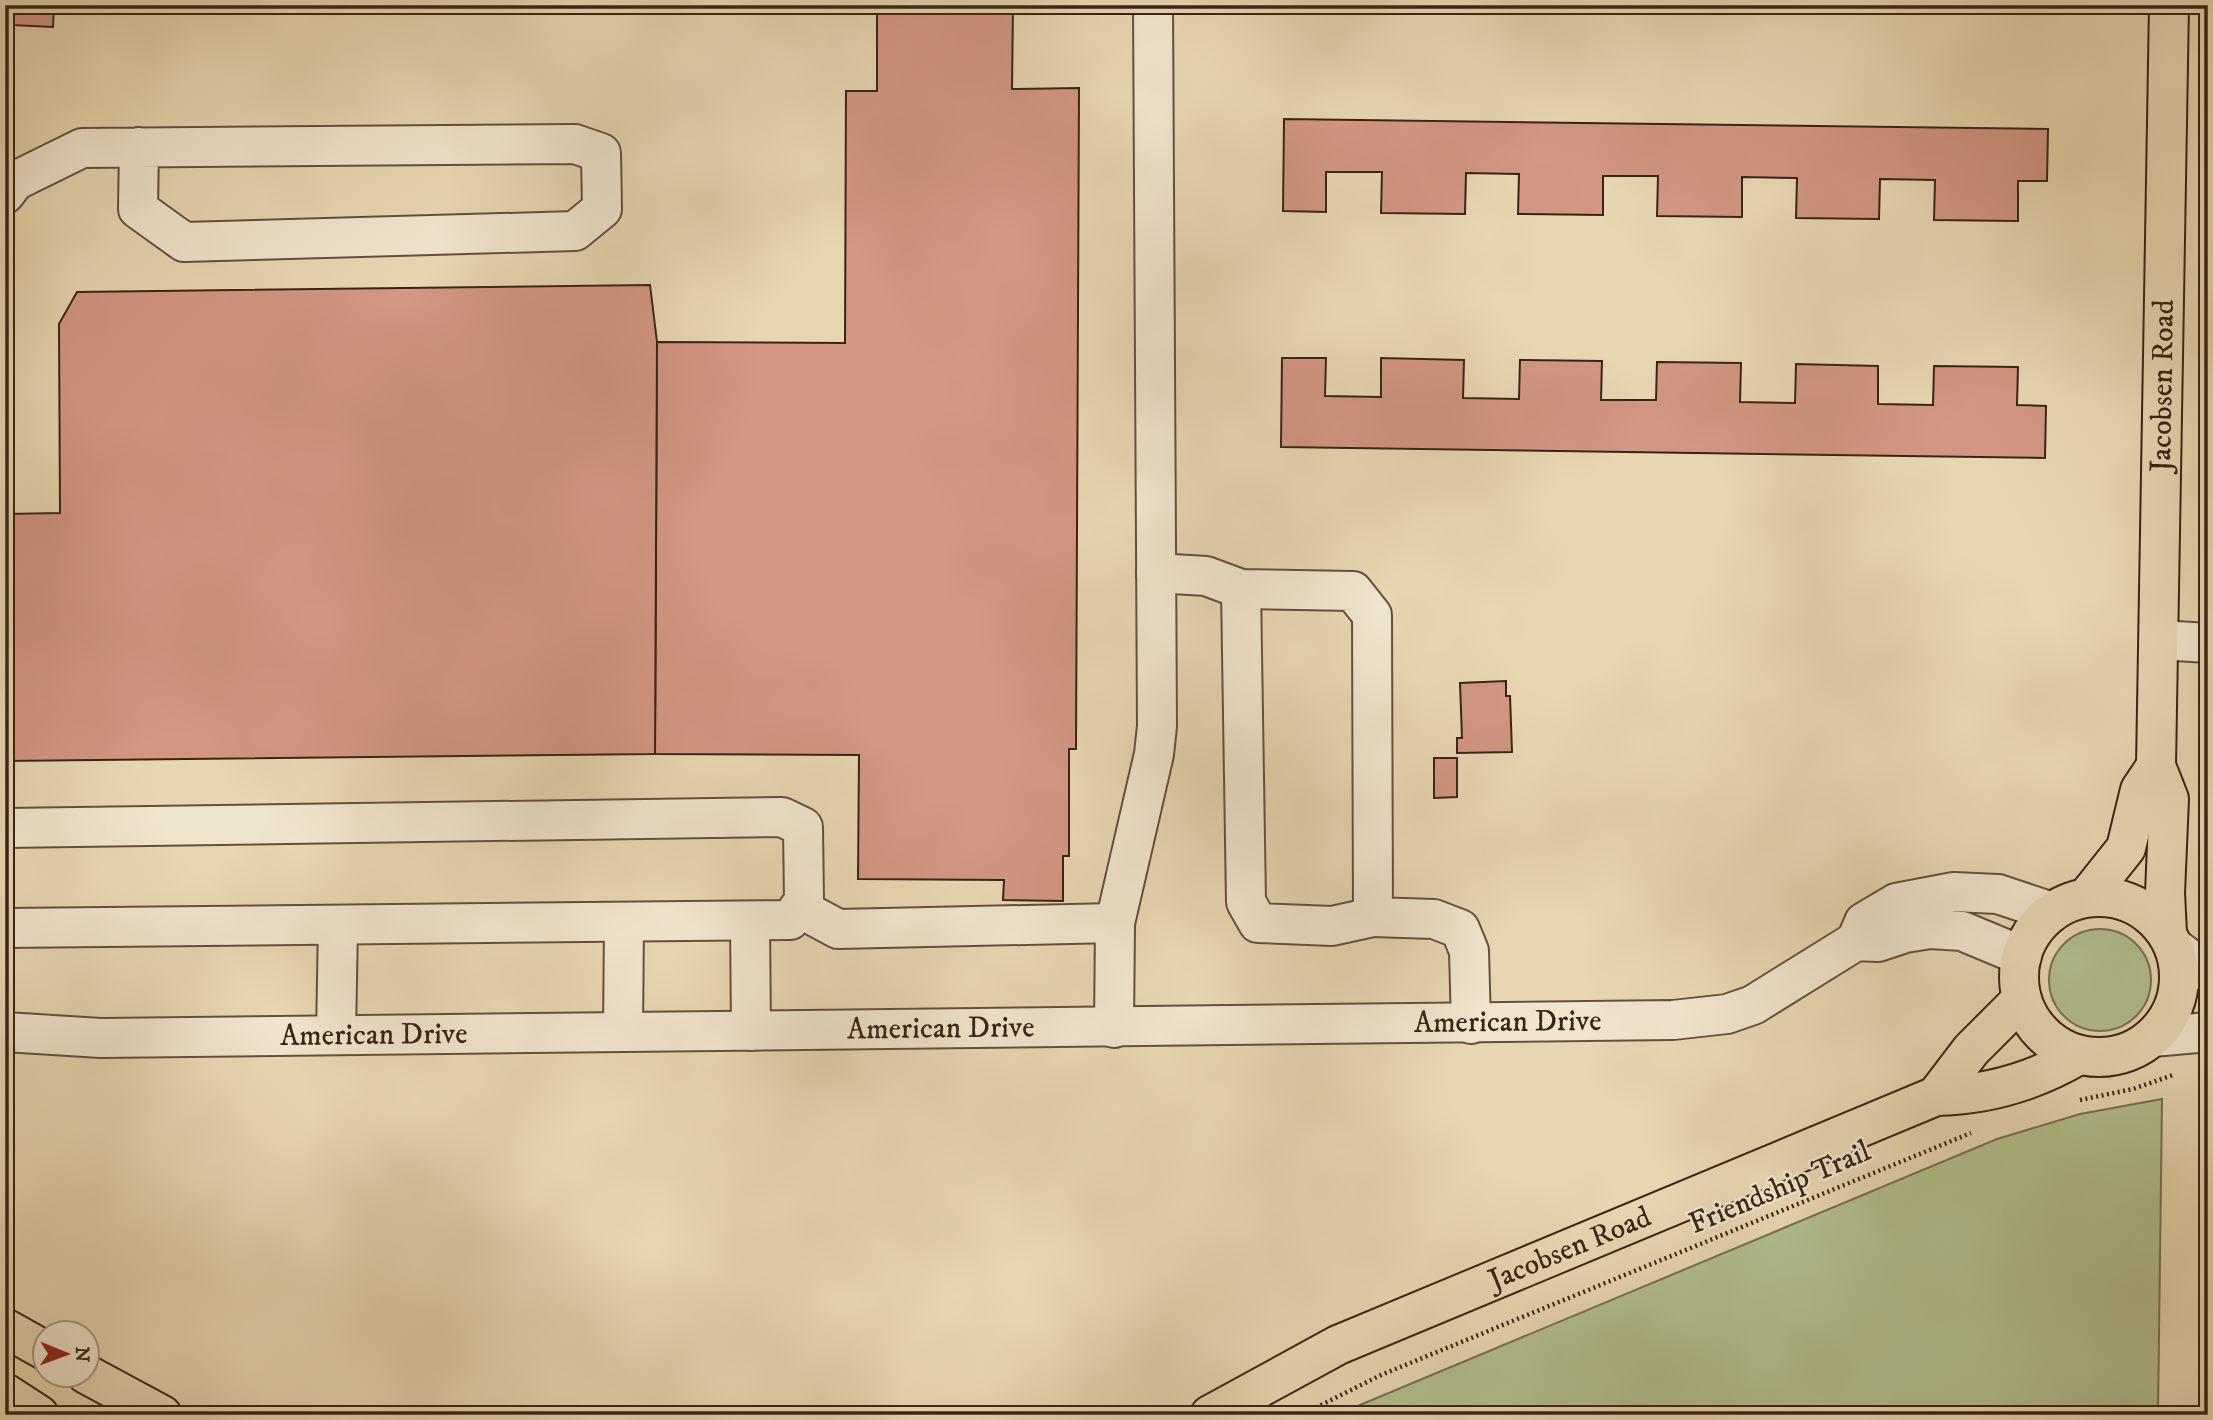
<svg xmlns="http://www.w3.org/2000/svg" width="2213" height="1420" viewBox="0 0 2213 1420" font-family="'IM FELL DW Pica',serif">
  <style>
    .green { fill: #b2be8d; stroke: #767152; stroke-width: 2 }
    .building { fill: #d29682; stroke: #392418; stroke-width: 2 }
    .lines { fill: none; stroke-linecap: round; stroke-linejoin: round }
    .minor-casing { stroke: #64503e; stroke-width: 42 }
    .major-casing { stroke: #392418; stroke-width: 42 }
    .highway-casing { stroke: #392418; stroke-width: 42 }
    .path { stroke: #392418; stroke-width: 4.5; stroke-dasharray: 2 3.5; stroke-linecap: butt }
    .minor { stroke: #efe4cc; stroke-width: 38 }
    .major { stroke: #e7d6b0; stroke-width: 38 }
    .highway { stroke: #e7d6b0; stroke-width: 38 }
    .labels { text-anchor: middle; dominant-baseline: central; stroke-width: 5; stroke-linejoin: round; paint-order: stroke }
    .street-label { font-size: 30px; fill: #392418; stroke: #efe4cc }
  </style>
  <rect width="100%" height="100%" fill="#e7d6b0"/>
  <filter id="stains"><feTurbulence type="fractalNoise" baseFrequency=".00286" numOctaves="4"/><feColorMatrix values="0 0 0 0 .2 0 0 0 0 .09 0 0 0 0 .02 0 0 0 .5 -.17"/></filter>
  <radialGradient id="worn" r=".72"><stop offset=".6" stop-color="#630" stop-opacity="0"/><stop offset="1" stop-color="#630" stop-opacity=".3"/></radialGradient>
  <g class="green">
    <circle cx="2100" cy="980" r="51"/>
    <polygon points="2162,1099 2158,1415 1336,1415 1997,1139 2080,1114"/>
  </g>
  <g class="building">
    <polygon points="12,5 54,5 53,27 12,25"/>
    <polygon points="877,5 1013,5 1012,89 1079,88 1076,749 1069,749 1069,856 1063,856 1063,901 1003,900 1004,880 858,879 859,755 655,754 657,342 845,343 846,91 877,91"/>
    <polygon points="1284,119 2048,129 2047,181 2018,181 2018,221 1934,220 1935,180 1880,179 1879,219 1796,218 1797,178 1742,177 1742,217 1657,216 1658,176 1603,176 1603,215 1518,214 1519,174 1466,173 1465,214 1381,213 1382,172 1326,172 1326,212 1283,211"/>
    <polygon points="650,285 657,342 655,754 5,761 5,514 60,513 59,324 77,292"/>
    <polygon points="1282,358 1326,358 1325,396 1381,397 1381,358 1464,360 1463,398 1519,399 1520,360 1602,361 1601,400 1656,400 1657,362 1741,363 1740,402 1795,403 1796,364 1878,366 1878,404 1933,405 1934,366 2018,367 2017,405 2046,406 2045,458 1281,447"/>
    <polygon points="1506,681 1506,696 1510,696 1512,752 1457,753 1457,738 1462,738 1460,683"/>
    <polygon points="1434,758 1457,758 1457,797 1434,798"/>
  </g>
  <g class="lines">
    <defs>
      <g id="minor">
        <polyline points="5,194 15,181 82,148 575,144 601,153 602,209 575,231 184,242 138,209 139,147"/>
        <polyline points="1156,573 1206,576 1241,589 1353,591 1372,615 1373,917 1434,919 1460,929 1469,951 1471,1024"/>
        <polyline points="1241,589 1246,902 1258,923 1332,926 1373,917"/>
        <polyline points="2160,640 2208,643"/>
        <polyline points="5,828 782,817 803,827 804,901 790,920 5,928"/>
        <polyline points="799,908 838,929 1115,923 1114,1028"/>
        <polyline points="750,921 751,1031"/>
        <polyline points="1115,923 1154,754 1157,726 1153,5"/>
        <polyline points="1856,941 1864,922 1896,903 1954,892 1998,894 2052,912"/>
        <polyline points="2175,948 2208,973"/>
        <path id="s1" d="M5 1032 101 1038 1673 1020 1727 1014 1753 1005 1856 941 1878 942 1905 933 1930 929 1962 931 2022 956"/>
        <polyline points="623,1032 624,922"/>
        <polyline points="336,1035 338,925"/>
        <polyline points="2153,1037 2208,1032"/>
      </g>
      <g id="major">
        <circle cx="2099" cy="977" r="80"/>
        <polyline points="2087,897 2126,848 2140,790 2156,766"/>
        <path id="s2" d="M2167 933 2165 893 2169 799 2156 766 2169 5"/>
        <polyline points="1936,1096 1971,1050 2022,999"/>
        <path id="s3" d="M1210 1415 1338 1345 1936 1096C1988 1095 2035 1081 2079 1055"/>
      </g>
      <g id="highway">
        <polyline points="5,1328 46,1351"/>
        <polyline points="86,1374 162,1415"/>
        <polyline points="5,1393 39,1415"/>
      </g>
    </defs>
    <use href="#minor" class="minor-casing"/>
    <use href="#major" class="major-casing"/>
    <use href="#highway" class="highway-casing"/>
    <g class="path">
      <polyline points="2080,1100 2133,1089 2173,1075"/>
      <polyline points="1301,1415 1381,1375 1971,1133"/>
    </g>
    <use href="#minor" class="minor"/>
    <use href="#major" class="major"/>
    <use href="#highway" class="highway"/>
  </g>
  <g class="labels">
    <g class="street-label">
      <text stroke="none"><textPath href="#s2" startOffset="550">Jacobsen Road</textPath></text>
      <text stroke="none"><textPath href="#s1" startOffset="1503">American Drive</textPath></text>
      <text stroke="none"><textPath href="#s1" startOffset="936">American Drive</textPath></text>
      <text stroke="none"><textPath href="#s1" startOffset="369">American Drive</textPath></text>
      <text transform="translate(1780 1188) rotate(-23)">Friendship Trail</text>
      <text stroke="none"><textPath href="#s3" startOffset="397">Jacobsen Road</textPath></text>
    </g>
  </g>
  <rect width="2213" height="1420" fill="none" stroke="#e7d6b0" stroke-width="28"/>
  <rect x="7" y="7" width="2199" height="1406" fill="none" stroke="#392418" stroke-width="3.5"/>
  <rect x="14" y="14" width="2185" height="1392" fill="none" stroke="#392418" stroke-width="2"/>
  <g transform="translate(66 1354) rotate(91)"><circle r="33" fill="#efe4cc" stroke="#a69784" stroke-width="2"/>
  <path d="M0-5L12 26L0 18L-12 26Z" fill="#8f2418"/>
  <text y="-10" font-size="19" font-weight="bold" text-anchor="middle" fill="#392418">N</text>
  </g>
  <rect width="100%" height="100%" filter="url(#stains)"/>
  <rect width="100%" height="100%" fill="url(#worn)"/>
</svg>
